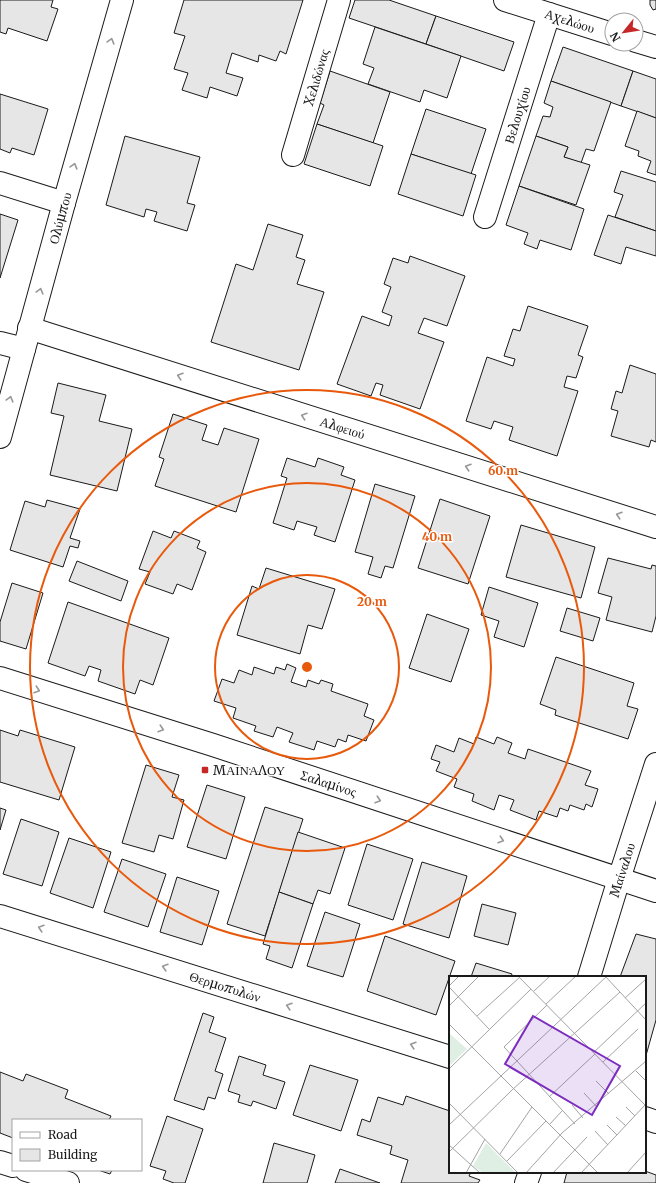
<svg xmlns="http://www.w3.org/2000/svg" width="656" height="1183" viewBox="0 0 656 1183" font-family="Merriweather,serif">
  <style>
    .building { fill: #e6e6e6; stroke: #1a1a1a }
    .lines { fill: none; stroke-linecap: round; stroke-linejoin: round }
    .street-casing { stroke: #1a1a1a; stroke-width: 24 }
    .secondary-casing { stroke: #1a1a1a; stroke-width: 24 }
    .street { stroke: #fff; stroke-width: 22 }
    .secondary { stroke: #fff; stroke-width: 22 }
    .oneway { stroke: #989898 }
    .ring { fill: none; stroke: #e8590c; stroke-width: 2 }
    .poi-dot { fill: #c62828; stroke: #fff; stroke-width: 1.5 }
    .labels { text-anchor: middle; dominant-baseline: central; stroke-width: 3; stroke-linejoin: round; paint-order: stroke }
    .street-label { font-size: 13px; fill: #1a1a1a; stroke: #fff }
    .poi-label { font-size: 13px; fill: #1a1a1a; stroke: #fff; text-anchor: start }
    .inset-road { fill: none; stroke: #a3a3a3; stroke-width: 1 }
    .view { fill: #7b2cbf; fill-opacity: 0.15; stroke: #7b2cbf; stroke-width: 2 }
    .inset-edge { fill: none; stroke: #1a1a1a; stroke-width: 2 }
    .centre { fill: #e8590c; stroke: #fff; stroke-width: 2 }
    .ring-label { font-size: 12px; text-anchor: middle; font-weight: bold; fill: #e8590c; stroke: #fff; stroke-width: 3; stroke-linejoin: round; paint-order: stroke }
  </style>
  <rect width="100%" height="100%" fill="#fff"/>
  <g class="building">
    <polygon points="0,0 53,0 51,7 58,9 47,41 8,28 6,34 0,32"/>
    <polygon points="184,0 303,0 286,54 280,51 276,61 259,55 258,62 232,53 226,73 243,78 237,96 210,87 207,98 182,90 188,73 174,69 185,36 174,33"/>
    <polygon points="355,0 389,0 436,16 426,44 349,18"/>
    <polygon points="650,0 656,0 656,9 653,10 650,5"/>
    <polygon points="436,16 514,42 504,71 426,44"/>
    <polygon points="375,27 461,56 447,98 424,90 420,102 368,84 374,68 363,64"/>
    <polygon points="563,47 633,71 621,106 551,81"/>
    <polygon points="330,71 390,92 373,143 317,124 324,105 320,103"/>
    <polygon points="633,71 656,79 656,118 621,106"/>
    <polygon points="551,81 611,102 594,151 586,149 581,163 564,157 568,147 536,136 543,116 550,117 553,107 544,103"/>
    <polygon points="0,94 48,109 34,155 12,148 10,153 0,149"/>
    <polygon points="426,109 486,129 471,174 411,154"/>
    <polygon points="637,111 656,118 656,175 647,172 651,161 638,156 639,151 625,146"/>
    <polygon points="317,124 383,146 370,186 304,164"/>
    <polygon points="125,136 200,157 187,203 195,205 187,231 154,221 157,212 146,209 144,217 106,205"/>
    <polygon points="536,136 568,147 564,157 590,165 576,205 519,186"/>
    <polygon points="411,154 476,175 463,216 398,194"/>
    <polygon points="621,171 656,182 656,231 615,217 623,195 614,192"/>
    <polygon points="519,186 584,209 571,250 540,240 537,249 524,244 528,233 506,225"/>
    <polygon points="0,214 18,220 0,278"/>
    <polygon points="608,215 656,231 656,256 626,247 621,264 594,255"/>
    <polygon points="268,224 303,235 296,257 305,260 297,284 324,292 299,370 211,342 236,264 253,270"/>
    <polygon points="410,256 465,276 447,326 424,318 418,333 444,342 420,409 380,395 383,385 376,383 371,396 337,384 362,316 389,326 392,316 382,312 391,287 384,284 393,258 408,263"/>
    <polygon points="528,306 588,326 578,355 583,357 576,378 567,376 564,387 578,391 557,456 509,440 513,427 494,421 491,429 466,421 487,357 513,366 515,359 504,356 513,329 520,331"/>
    <polygon points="630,365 656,374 656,442 651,440 649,447 611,436 618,411 611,409 616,391 622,393"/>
    <polygon points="58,383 106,395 99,421 132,429 117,491 50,475 64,416 51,413"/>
    <polygon points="173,414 207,425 202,440 218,445 224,428 259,439 236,512 155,486 164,459 159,457"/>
    <polygon points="287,458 315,467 318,458 344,467 341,475 355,480 335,542 314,535 317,527 297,521 294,530 273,523 287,478 281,476"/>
    <polygon points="375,484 415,496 393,568 385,566 381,578 368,574 373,557 355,552"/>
    <polygon points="440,499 490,516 468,584 418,568"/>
    <polygon points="47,500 80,509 70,538 80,541 78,548 70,546 63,567 10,550 25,501 45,507"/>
    <polygon points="521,525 595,547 581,598 506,577"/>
    <polygon points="153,531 171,538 174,531 200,541 197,548 206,552 192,590 177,584 173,594 145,584 150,572 139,569"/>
    <polygon points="608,558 651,569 652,565 656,566 656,616 652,632 606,620 612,597 598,593"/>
    <polygon points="77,561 128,581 121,601 69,581"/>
    <polygon points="266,568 335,589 322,629 308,625 300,654 237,635 252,586 259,589"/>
    <polygon points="12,583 43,593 26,649 0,641 0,622"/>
    <polygon points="489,587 538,603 524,647 494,637 499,621 481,615"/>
    <polygon points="68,602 169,638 153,685 140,680 135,694 98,681 101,670 89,666 85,676 48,663"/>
    <polygon points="567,608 600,618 593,641 560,631"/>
    <polygon points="427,614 469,629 451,682 409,668"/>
    <polygon points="556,657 634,683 627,706 638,709 628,739 555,715 556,710 540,704"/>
    <polygon points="287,664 296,668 291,682 306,687 308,680 319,684 321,680 333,684 331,691 368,704 364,716 374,720 366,741 348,735 346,742 338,739 335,747 317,741 314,750 289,742 293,733 277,727 273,737 254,731 256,726 233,718 236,708 214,701 222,679 234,683 239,670 252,675 254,667 274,674 276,667 285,670"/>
    <polygon points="0,730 18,736 20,730 75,747 59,800 0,782"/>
    <polygon points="476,737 494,744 497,737 512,743 508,753 525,759 528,749 591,771 585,785 598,789 592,807 586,804 584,810 570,805 568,811 560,808 557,817 539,811 536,820 510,810 514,800 499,795 494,810 472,801 474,794 454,787 457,779 436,771 440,762 431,759 436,745 454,752 459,738 474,744"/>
    <polygon points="146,765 179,775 172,797 184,800 173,839 159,835 154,852 122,843"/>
    <polygon points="207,785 245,797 226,859 187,847"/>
    <polygon points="265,807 303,819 265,936 227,924"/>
    <polygon points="0,808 6,810 0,830"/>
    <polygon points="21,819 59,832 42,886 3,874"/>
    <polygon points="298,832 345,848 330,894 318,890 313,904 279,892"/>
    <polygon points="69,838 111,852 93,908 50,893"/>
    <polygon points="367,844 413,859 393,920 348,905"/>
    <polygon points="122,859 166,874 148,927 104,912"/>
    <polygon points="422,862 467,876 449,938 403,924"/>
    <polygon points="177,877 219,891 202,945 160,932"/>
    <polygon points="279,892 313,904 292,968 266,959 270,946 263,944"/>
    <polygon points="482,904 516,913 508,945 474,936"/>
    <polygon points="325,912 360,924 343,977 307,966"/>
    <polygon points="636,934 656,939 656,1020 645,1059 645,977 620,977"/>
    <polygon points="385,936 455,961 436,1015 367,991"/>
    <polygon points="476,963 512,974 511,977 471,977"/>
    <polygon points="203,1013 214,1017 209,1032 226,1038 215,1071 223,1074 215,1099 208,1097 204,1110 174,1100"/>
    <polygon points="239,1056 266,1065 263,1075 285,1082 276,1109 253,1101 251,1106 238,1102 240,1095 228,1091"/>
    <polygon points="310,1065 358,1080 341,1131 293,1115"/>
    <polygon points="0,1072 23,1081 26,1074 68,1090 65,1098 111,1116 109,1120 13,1120 13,1138 0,1133"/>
    <polygon points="406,1096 450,1111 450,1172 471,1172 469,1176 480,1180 478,1183 401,1183 408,1160 390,1154 392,1146 357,1135 362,1119 370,1122 378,1097 403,1105"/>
    <polygon points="167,1116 203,1129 185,1183 174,1183 163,1179 166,1171 150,1166"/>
    <polygon points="274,1143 315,1155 307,1183 263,1183"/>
    <polygon points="340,1169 380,1183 335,1183"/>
    <polygon points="98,1170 112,1170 110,1174"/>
    <polygon points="645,1171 656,1175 656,1183 564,1183 567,1172"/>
  </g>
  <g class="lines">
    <defs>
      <g id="street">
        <path id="s1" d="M505 0 612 34"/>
        <polyline points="636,41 656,47"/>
        <path id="s2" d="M293 155 339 0"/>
        <polyline points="0,183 64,203"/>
        <path id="s3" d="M485 217 549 14"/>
        <path id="s4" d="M29 328 656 527"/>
        <path id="s5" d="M0 678 213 745 656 891"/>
        <path id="s6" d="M589 977 619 879 656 764"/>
        <polyline points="0,1162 13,1166"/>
        <polyline points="26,1170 68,1183"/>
        <polyline points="526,1183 530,1172"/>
      </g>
      <g id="secondary">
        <polyline points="0,343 24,349"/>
        <path id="s7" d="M0 437 64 203 122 0"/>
        <path id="s8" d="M0 916 450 1057"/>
        <polyline points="645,1118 656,1122"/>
      </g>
    </defs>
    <use href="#street" class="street-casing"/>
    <use href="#secondary" class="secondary-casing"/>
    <use href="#street" class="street"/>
    <use href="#secondary" class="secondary"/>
  </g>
  <defs><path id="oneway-chevron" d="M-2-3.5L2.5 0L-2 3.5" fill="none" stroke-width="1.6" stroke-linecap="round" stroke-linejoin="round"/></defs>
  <g class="oneway">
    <use href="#oneway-chevron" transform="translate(111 41) rotate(-74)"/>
    <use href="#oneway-chevron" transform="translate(74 166) rotate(-74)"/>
    <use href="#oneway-chevron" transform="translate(40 291) rotate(-75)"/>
    <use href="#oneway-chevron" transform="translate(180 376) rotate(-162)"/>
    <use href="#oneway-chevron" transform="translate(10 399) rotate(-75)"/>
    <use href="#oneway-chevron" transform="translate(304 416) rotate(-162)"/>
    <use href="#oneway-chevron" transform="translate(468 467) rotate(-162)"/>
    <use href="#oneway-chevron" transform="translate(619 515) rotate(-162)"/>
    <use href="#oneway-chevron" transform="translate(37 690) rotate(18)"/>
    <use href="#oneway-chevron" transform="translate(161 729) rotate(18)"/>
    <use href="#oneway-chevron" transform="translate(378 800) rotate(18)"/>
    <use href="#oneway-chevron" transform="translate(501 840) rotate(18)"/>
    <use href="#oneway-chevron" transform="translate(41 928) rotate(-163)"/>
    <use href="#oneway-chevron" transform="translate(165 967) rotate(-163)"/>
    <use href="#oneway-chevron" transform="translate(289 1006) rotate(-163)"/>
    <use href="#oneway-chevron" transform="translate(413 1045) rotate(-163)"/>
  </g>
  <g class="ring">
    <circle cx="307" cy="667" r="92"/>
    <circle cx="307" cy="667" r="184"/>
    <circle cx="307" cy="667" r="277"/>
  </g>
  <rect class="poi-dot" x="201" y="766" width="8" height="8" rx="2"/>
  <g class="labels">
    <g class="street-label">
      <text stroke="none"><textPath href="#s1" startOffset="68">Αχελώου</textPath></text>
      <text stroke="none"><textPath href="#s2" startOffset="81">Χελιδώνας</textPath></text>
      <text stroke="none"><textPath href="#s3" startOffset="107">Βελουχίου</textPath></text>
      <text stroke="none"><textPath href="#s7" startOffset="227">Ολύμπου</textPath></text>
      <text stroke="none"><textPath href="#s4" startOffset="329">Αλφειού</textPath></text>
      <text stroke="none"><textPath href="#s5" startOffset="345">Σαλαμίνος</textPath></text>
      <text stroke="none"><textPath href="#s6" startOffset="112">Μαίναλου</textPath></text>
      <text stroke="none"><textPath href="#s8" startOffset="236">Θερμοπυλών</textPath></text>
    </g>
    <g class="poi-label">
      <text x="213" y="770">ΜΑΙΝΑΛΟΥ</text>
    </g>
  </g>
  <g transform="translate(449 976)">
    <rect width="197" height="197" fill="#fff"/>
    <path d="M0 57 18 73 0 90ZM37 167 67 197H34L24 190Z" fill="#e0efe3"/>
    <path class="inset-road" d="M69 0 197 130M156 0 197 44M0 10 10 0M0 11 40 53M85 15 101 0M176 22 197 3M97 28 127 0M98 29 55 71 126 148M0 30 30 0M28 40 71 1M0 48 149 197M144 77 197 27M154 86 189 53M0 93 82 13M187 95 197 105M147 105 160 118M135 117 147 130M100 121 146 78M0 127 69 197M123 129 134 142M177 131 186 140M167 141 177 150M0 149 158 0M100 149 113 135M158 149 168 159M146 155 159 169M0 169 31 197M0 176 63 114 171 16M51 178 83 131M58 185 97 145M17 197 36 163M77 197 113 157 197 85M104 197 138 161M132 197 196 129M178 197 197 176"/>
    <path class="view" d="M84 40 171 90 143 139 56 88Z"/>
    <rect width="197" height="197" class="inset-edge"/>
  </g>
  <circle cx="307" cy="667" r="6" class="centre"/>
  <g class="ring-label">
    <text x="503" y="475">60 m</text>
    <text x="437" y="541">40 m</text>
    <text x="372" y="606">20 m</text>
  </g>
  <rect x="12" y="1119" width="130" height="52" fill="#ffffff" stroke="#a3a3a3"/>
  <rect x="20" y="1132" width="20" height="6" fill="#ffffff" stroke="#a3a3a3"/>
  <text x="48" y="1139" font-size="12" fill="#1a1a1a">Road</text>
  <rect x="20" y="1149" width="20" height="12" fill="#e6e6e6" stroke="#a3a3a3"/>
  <text x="48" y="1159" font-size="12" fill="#1a1a1a">Building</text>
  <g transform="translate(624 32) rotate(240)"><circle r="19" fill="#ffffff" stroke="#a3a3a3"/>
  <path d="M0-3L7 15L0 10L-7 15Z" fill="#c62828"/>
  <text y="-6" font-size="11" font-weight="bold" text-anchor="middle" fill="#1a1a1a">N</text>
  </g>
</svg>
